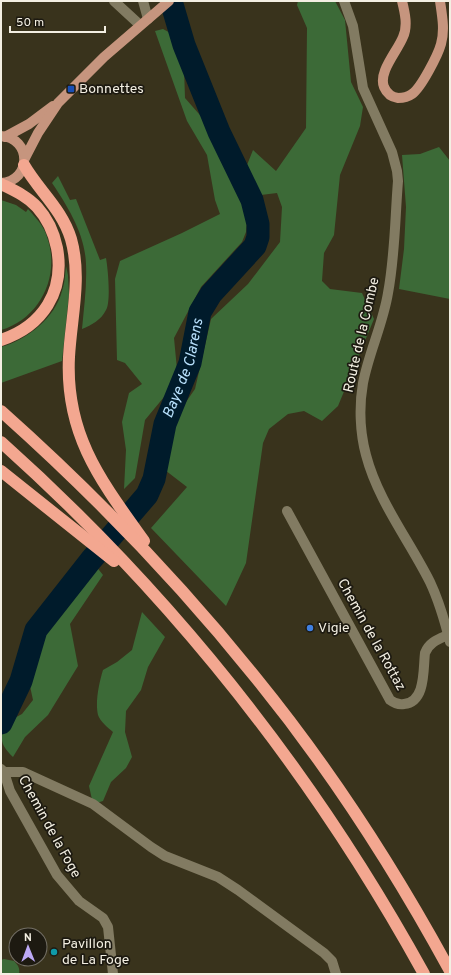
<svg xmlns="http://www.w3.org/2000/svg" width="451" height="975" viewBox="0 0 451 975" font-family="Overpass,sans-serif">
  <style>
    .green { fill: #3c6a37 }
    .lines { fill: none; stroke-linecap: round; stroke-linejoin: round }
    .river { stroke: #001b2b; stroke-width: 23 }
    .minor { stroke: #827b62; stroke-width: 10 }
    .major { stroke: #c6957e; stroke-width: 10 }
    .highway { stroke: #f3a790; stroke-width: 12 }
    .transit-dot { fill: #1a4fb4; stroke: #1d1a11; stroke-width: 1.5 }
    .shop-dot { fill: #3f7fe0; stroke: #1d1a11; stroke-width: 1.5 }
    .culture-dot { fill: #0f9aa8; stroke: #1d1a11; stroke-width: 1.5 }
    .labels { text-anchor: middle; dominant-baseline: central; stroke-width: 3.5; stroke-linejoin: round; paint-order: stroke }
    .poi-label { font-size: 14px; fill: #f3efe2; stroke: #1d1a11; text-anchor: start }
    .street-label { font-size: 14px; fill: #f3efe2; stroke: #1d1a11 }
    .water-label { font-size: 15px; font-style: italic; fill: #b8e1fd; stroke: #1d1a11 }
  </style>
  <rect width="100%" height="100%" fill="#39331c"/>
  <g class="green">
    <polygon points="298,1 335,1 345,20 351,82 363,107 360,126 340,175 334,235 324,253 322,281 330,289 362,293 374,319 338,406 322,421 304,411 288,414 269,429 263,443 246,563 226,606 151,528 187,487 161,467 179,412 195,389 211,319 248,284 280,242 282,207 277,193 261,195 247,165 253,150 276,171 306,128 307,28 297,5"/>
    <polygon points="163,29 174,35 184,68 185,98 213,130 226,156 230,175 241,202 248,209 246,232 242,242 201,287 174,338 178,380 145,420 135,478 124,489 126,450 122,422 129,393 142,384 125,363 117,360 115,279 120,261 182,233 220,214 215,200 207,155 187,121 155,31"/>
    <polygon points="439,147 450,161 450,299 399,289 404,249 406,207 402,155 420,154"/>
    <path d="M58 176 70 200 76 199 100 260 106 258C108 269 111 302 106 310 101 320 92 325 82 329 84 307 87 286 86 264 85 234 68 207 52 183Z"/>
    <path d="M1 200 16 205 26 212 28 209C36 218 44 226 47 237 61 275 40 319 1 330Z"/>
    <path d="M66 266 68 275 69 295 62 361 1 383V347C27 340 55 318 62 291 65 283 65 274 66 266Z"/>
    <path d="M91 560 103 575 70 624 78 666 48 715 25 737 13 757C0 744 0 740 5 723L22 714 33 700 28 677 33 658 36 630Z"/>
    <path d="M142 612 165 637 148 667 141 690 126 711 125 732 132 757 126 768 111 782 103 801 93 804 89 786 113 732C108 728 100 721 98 715 95 702 99 683 103 670L117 662 132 650Z"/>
    <path d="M4 959 14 961C18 965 20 968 19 974H1V960Z"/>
  </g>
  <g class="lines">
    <path class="river" id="s1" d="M1 723 21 681 36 630 91 560 147 495 154 479 165 424 190 363 200 312 211 294 255 246 258 237V224L252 200 219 132 184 45 171 1"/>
    <g class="minor">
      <polyline points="114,1 140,25"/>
      <polyline points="143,1 148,19"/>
      <path d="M344 1 353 26 363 88 392 152 397 171 398 181C395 218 395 256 388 293 383 324 369 352 363 383 359 406 360 433 366 455 378 501 409 540 430 582 439 601 445 622 450 642"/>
      <path d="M287 511 390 700C394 703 399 705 404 704 426 702 423 669 425 653 429 642 439 639 448 635"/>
      <polyline points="1,769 4,772 23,772 93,804 151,847 165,856 218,877 238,890 324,953 332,961 336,974"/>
      <polyline points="4,772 10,791 57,875 79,901 103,918 108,927 113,974"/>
    </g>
    <g class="major">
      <path d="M402 1C405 13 408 26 403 37 397 52 378 72 384 87 387 94 391 97 398 98 403 98 408 97 412 94 421 88 438 55 441 44 445 30 442 15 440 1"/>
      <path d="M1 136C32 138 32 181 1 183"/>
      <polyline points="5,137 29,124 53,106"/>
      <polyline points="25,158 38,133 58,103 104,57 169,1"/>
    </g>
    <g class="highway">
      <path d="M24 165C39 191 62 209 71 239 82 278 71 318 69 357 65 435 101 481 144 541"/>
      <path d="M1 184C13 190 27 196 37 207 47 218 54 233 57 248 65 291 43 326 1 340"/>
      <path d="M1 411C93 493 179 582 256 678 330 769 394 868 450 971"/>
      <path d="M1 442C171 594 314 774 424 974"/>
      <polyline points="1,471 114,561"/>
    </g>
  </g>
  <rect class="transit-dot" x="67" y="85" width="8" height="8" rx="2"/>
  <circle class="shop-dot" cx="310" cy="628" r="4"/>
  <circle class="culture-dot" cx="54" cy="952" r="4"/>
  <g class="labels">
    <g class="poi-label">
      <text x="79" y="89">Bonnettes</text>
      <text x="318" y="628">Vigie</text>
      <text x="62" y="944">Pavillon<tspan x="62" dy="16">de La Foge</tspan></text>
    </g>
    <g class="street-label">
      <text transform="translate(362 335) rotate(-77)">Route de la Combe</text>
      <text transform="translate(371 635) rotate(61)">Chemin de la Rottaz</text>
      <text transform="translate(49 827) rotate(61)">Chemin de la Foge</text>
    </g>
    <g class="water-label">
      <text stroke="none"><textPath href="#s1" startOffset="407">Baye de Clarens</textPath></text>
    </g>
  </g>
  <rect width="451" height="975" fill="none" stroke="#f3efe2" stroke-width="4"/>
  <g transform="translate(28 947) rotate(359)"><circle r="19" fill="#1d1a11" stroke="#736f65"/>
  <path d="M0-3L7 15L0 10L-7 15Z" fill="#bca9f5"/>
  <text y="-6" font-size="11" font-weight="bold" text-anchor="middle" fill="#f3efe2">N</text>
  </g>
  <path d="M10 26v6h95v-6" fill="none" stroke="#f3efe2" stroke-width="2"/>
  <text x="16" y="26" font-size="12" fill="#f3efe2" stroke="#1d1a11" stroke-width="3" paint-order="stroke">50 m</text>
</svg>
